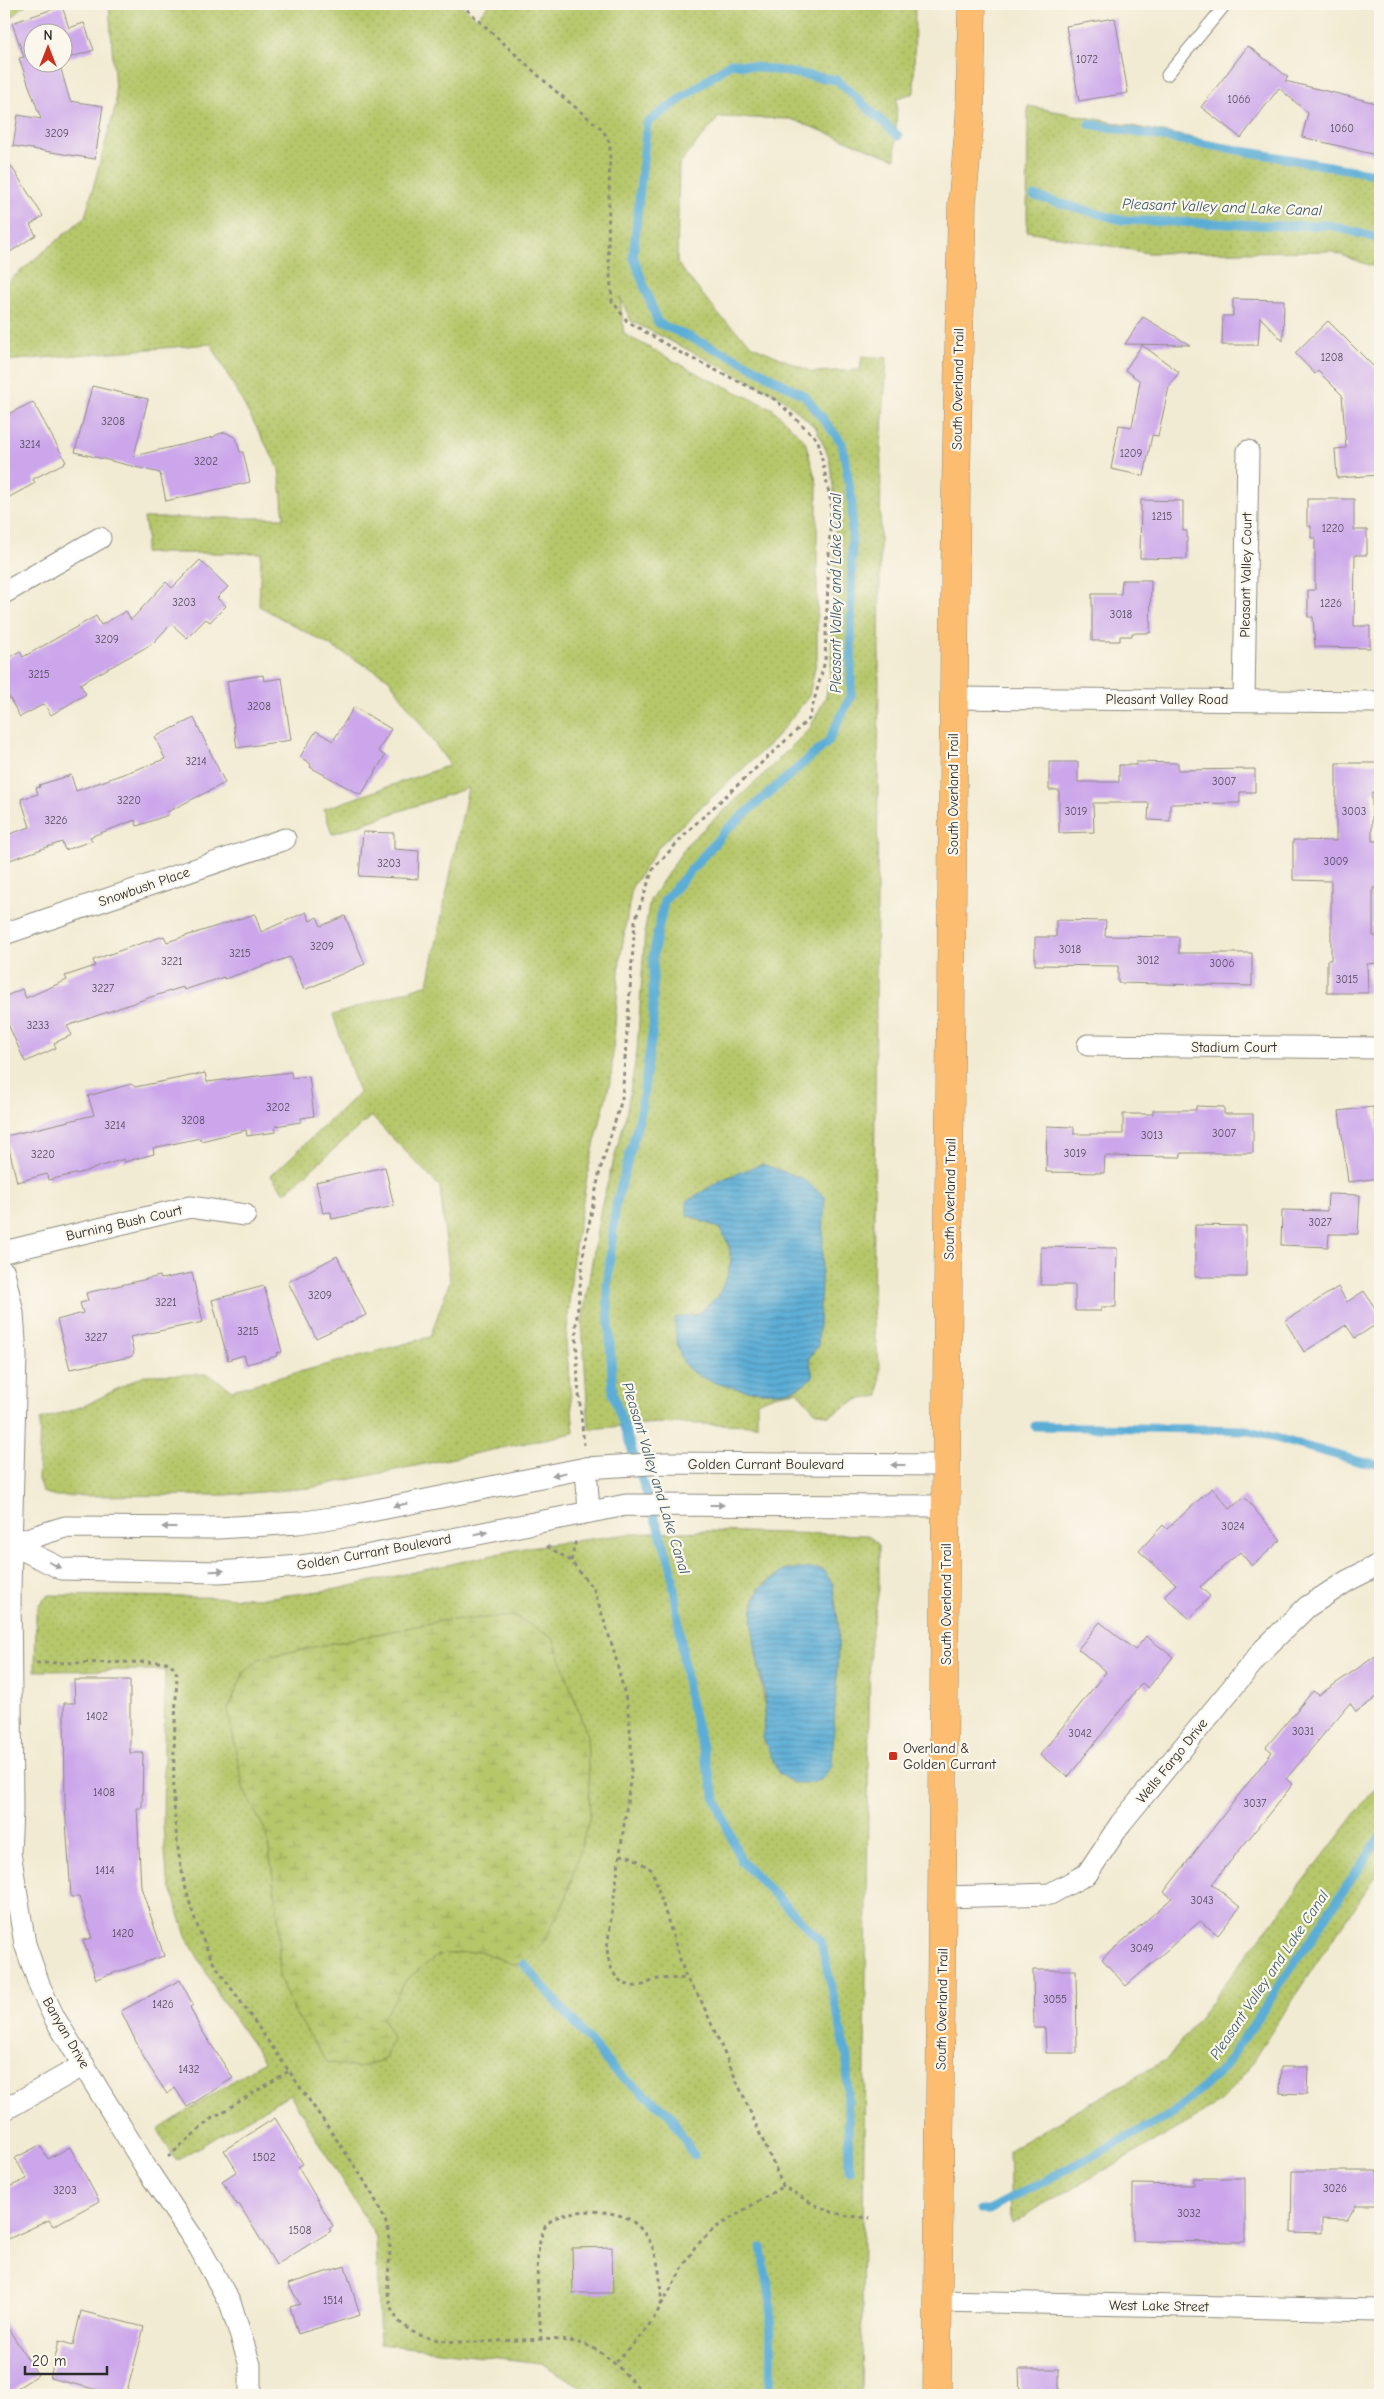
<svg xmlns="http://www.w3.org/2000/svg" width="1384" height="2399" viewBox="0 0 1384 2399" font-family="'Comic Neue',sans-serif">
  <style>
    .grass { fill: url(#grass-dots); stroke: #70794a; fill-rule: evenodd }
    .wetland { fill: url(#wetland-marsh); stroke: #70794a }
    .water { fill: url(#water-rules); stroke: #446c80 }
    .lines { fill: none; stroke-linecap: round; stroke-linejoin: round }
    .stream { stroke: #5cadd6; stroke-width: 9 }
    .building { fill: #cba6eb }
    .service-casing { stroke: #8e8b7f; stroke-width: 13 }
    .minor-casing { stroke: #8e8b7f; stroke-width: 23 }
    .primary-casing { stroke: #8e8b7f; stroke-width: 29 }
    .path { stroke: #8e8b7f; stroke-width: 3; stroke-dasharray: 4 4; stroke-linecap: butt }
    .service { stroke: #fff; stroke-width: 11 }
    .minor { stroke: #fff; stroke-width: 21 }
    .primary { stroke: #fcbd6f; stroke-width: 28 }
    .oneway { fill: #a0a0a0 }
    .poi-dot { fill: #c8321e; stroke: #fbf7ec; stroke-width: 2 }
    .labels { text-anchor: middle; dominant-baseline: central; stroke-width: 4.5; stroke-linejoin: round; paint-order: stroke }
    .number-label { font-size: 11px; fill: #534a5b }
    .street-label { font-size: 14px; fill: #2b2b2b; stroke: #fbf7ec }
    .poi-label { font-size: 14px; fill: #2b2b2b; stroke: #fbf7ec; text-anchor: start }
    .water-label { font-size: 15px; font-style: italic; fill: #3c5867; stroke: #fbf7ec }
  </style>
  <defs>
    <pattern id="grass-dots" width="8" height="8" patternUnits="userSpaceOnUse" patternTransform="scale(1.25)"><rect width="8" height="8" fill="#b6c76a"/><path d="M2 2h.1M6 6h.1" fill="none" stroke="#9dab5c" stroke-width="1.8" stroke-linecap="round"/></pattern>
    <pattern id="wetland-marsh" width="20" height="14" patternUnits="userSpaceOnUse" patternTransform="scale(1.25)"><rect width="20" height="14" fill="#b6c76a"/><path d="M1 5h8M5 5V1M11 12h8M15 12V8" fill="none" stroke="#9dab5c"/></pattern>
    <pattern id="water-rules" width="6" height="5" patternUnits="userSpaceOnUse" patternTransform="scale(1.25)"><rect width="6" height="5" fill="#5cadd6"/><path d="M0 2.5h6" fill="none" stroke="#4c8dae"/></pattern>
  </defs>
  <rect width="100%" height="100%" fill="#fbf7ec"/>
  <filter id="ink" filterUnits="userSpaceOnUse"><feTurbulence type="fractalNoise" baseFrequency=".02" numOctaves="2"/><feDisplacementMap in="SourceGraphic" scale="10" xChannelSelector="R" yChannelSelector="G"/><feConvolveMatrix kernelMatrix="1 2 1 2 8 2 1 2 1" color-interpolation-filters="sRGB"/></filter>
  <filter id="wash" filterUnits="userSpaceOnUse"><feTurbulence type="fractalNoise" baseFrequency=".0096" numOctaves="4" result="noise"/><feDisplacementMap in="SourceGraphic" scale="20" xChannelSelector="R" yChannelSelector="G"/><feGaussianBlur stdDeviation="1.12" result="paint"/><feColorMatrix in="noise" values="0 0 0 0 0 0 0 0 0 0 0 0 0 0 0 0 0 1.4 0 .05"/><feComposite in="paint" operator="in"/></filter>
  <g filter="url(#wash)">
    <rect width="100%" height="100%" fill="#f2ebd3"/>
    <g class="grass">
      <polygon points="4,4 26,4 4,25"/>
      <path d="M109 4H460L477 18 489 4H915L914 93 897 98 895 159 791 119 719 117 679 164 677 263 719 315 753 346 812 372 860 370 862 356 887 358 881 446 873 1326 880 1367 879 1396 856 1400 829 1416 815 1411 797 1391 774 1395 757 1402V1425L656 1423 589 1429 582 1322 601 1207 626 1115 637 1051 645 929 650 900 688 843 758 780 810 728 826 696 831 668 836 505 829 457 816 428 781 397 631 321 620 297 624 334 698 374 773 409 805 441 817 484V658L809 696 774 740 660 845 632 887 620 960 611 1078 589 1166 573 1257 566 1342 574 1433 309 1488 226 1495 56 1496 42 1492 38 1479 40 1420 84 1406 144 1375 208 1374 232 1390 430 1337 450 1281 440 1187 371 1116 285 1193 271 1176 359 1093 333 1015 428 984 468 788 332 834 324 809 450 765 388 678 259 606 261 553H144L147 537 144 518H284L279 469 211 344 4 361V285L85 217 116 104ZM825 1197 809 1358 749 1390 708 1380 689 1368 675 1318 698 1314 718 1296 728 1275 731 1261 729 1245 719 1228 687 1215Z"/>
      <polygon points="1028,106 1380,174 1380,269 1330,251 1148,253 1027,231"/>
      <path d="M702 1531 868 1535 879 1545V1589L870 1640 861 2395H595L541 2363 380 2344 376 2237 290 2094 176 2161 158 2130 264 2061 221 1999 186 1936 167 1876 163 1826 165 1670 35 1671 36 1614 39 1604 49 1595 263 1598 337 1589 529 1547 628 1534ZM786 1569 765 1715C765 1682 742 1617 759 1590 764 1582 778 1575 786 1569Z"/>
      <polygon points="1380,1782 1380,1870 1315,1965 1246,2071 1224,2099 1186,2124 1011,2223 1009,2150 1167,2059"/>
    </g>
    <polygon class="wetland" points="515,1616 553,1638 587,1735 590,1816 566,1898 545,1940 524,1964 512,1964 480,1951 438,1955 407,1979 383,2018 392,2038 385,2059 357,2068 327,2062 294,2011 279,1977 279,1922 267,1834 243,1788 228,1710 244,1672 261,1658 440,1621"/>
    <g class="water">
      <path d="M762 1164 802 1178 825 1197 818 1346 809 1358 813 1377C808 1380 803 1386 797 1388 773 1399 709 1387 689 1369 677 1358 675 1333 675 1318L698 1314 718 1296 728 1275 731 1261 729 1244 719 1228 687 1215V1201L723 1179Z"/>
      <polygon points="786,1569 822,1569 833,1584 839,1630 832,1766 821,1780 810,1783 793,1783 778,1773 763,1737 765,1696 755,1646 752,1619 754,1604 759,1589"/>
    </g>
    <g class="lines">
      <g class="stream">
        <polyline points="1089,124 1380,175"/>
        <polyline points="1034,196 1121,220 1285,226 1329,225 1380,239"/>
        <polyline points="1035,1426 1247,1430 1361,1462 1380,1464"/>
        <polyline points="524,1964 615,2071 670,2114 693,2155"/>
        <polyline points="849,2171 847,2057 821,1941 741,1861 716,1800 688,1693 671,1566 613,1394 607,1286 616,1204 640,1116 653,1029 653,956 664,901 726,830 828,742 851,696 852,501 842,443 805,396 738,359 658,323 633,256 647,123 731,63 837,80 898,136"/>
        <polyline points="980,2210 989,2210 1174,2113 1223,2069 1380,1837"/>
        <polyline points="761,2248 771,2302 770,2395"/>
      </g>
    </g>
    <g id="blocks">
      <g class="building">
        <polygon points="62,6 69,28 84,23 94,50 62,60 62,32 32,32 32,62 59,62 70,101 103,106 95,159 13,146 18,115 41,119 19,58 24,57 12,23"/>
        <polygon points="1115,18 1128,93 1079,101 1066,26"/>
        <polygon points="1248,46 1288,77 1285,81 1380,104 1380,156 1302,137 1308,113 1279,88 1241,138 1201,107"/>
        <polygon points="4,155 43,216 30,225 36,235 4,256"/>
        <polygon points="1233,299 1284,300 1283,341 1260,317 1258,345 1222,345 1223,316 1233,316"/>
        <polygon points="1143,317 1190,345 1125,344"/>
        <polygon points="1328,321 1380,373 1380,379 1377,381 1380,423 1380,475 1337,478 1335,449 1346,448 1342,395 1318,371 1315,374 1295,353"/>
        <polygon points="1142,345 1179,372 1169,387 1158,436 1152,435 1144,476 1111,469 1119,425 1132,427 1140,381 1125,370"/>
        <polygon points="92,386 148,399 134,456 214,437 216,435 225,432 236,438 240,452 243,452 250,482 166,501 160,473 75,452"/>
        <polygon points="33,402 66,462 33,479 35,483 4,500 4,416"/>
        <polygon points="1307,499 1354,499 1354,530 1367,530 1367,555 1355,555 1354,626 1370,626 1370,648 1315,647 1313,617 1308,617 1308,590 1315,590 1315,538 1311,538 1311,526 1307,526"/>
        <polygon points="1141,500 1183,501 1183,531 1187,531 1187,559 1140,558"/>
        <polygon points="200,560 228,587 217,598 226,606 210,622 206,619 187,638 171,624 152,644 80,684 86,694 51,715 44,704 20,717 4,688 4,660 20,651 23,657 96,616 101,625 126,611 131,620 166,582 172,588"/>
        <polygon points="1122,580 1151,580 1150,633 1132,633 1132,636 1120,636 1120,641 1092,641 1092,594 1121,594"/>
        <polygon points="263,675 264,681 282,678 291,740 237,748 227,681"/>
        <polygon points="354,707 391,729 378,751 385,756 361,795 310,767 311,764 300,757 316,731 333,741"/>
        <polygon points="194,718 225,783 167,812 168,815 137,826 135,820 90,837 92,841 65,850 62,842 4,862 4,836 30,827 21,799 38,794 36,788 40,787 39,785 71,775 76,791 165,759 155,737"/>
        <polygon points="1049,762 1078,762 1078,782 1119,782 1119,765 1136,765 1136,762 1178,763 1178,770 1255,769 1255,792 1240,792 1240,803 1170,804 1170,821 1148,820 1149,803 1093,803 1094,832 1059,833 1059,790 1049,790"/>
        <polygon points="1336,763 1378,763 1378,792 1372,792 1372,841 1378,841 1378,888 1373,888 1373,936 1377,936 1378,963 1367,964 1368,993 1327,993 1327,960 1331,960 1331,881 1293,880 1293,840 1336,841"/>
        <polygon points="363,832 394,833 394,849 419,851 418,879 359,876"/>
        <polygon points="306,912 310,921 317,917 321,926 345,916 365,964 304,990 290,957 224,979 224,977 184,990 183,987 151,997 67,1026 72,1035 54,1043 56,1048 25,1062 4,1015 4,997 22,989 26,998 67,980 65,976 95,966 93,960 133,946 164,936 167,942 255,914 261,932"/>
        <polygon points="1056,920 1106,921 1105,936 1179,937 1179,953 1252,953 1252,986 1118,983 1118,966 1035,965 1035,937 1056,937"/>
        <polygon points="291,1072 292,1078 309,1076 314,1116 301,1118 301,1122 275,1126 276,1132 247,1136 246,1130 201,1141 200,1138 153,1148 154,1154 124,1162 124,1159 80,1173 48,1180 47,1174 17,1182 6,1136 94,1115 88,1096 131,1084 135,1087 205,1073 207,1082"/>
        <polygon points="1196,1106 1224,1107 1224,1114 1253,1114 1253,1153 1181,1153 1181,1157 1105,1156 1104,1173 1046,1172 1047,1126 1074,1127 1074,1134 1123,1134 1123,1114 1153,1114 1153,1110 1196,1110"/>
        <polygon points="1373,1107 1380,1148 1380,1178 1348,1182 1339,1111"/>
        <polygon points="385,1167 394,1206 332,1219 331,1212 323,1213 316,1182"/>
        <polygon points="1328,1194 1360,1195 1358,1234 1329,1234 1328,1247 1281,1245 1282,1210 1327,1211"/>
        <polygon points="1195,1225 1246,1226 1246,1277 1195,1277"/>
        <polygon points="1041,1247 1117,1248 1116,1307 1101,1307 1101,1311 1075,1311 1075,1285 1041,1285"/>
        <polygon points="337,1256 366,1315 316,1338 288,1282"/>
        <polygon points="192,1273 203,1322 130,1337 134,1354 130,1357 70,1369 57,1320 83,1313 80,1303 88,1301 86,1293 160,1276 161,1279"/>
        <polygon points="264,1286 282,1352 276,1353 277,1356 247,1364 244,1355 228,1360 212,1300"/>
        <polygon points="1338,1287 1347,1302 1364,1291 1380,1316 1380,1322 1355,1338 1346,1325 1304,1352 1285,1321"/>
        <polygon points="1212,1488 1230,1509 1244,1497 1281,1540 1252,1566 1240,1552 1200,1587 1210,1596 1190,1619 1164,1596 1176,1584 1139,1551 1163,1525 1167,1529"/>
        <polygon points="1100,1622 1135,1650 1146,1636 1173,1657 1148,1688 1142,1683 1068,1777 1040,1755 1106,1672 1078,1649"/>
        <polygon points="1380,1653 1380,1695 1356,1712 1350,1703 1286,1779 1293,1784 1212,1884 1240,1907 1218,1935 1200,1921 1126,1986 1102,1959 1172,1898 1164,1892 1272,1752 1266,1747 1313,1691 1319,1695"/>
        <polygon points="74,1680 130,1680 130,1753 143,1753 142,1808 137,1808 141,1887 164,1956 96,1979 83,1940 92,1938 79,1897 71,1897 65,1806 64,1703 75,1703"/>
        <polygon points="1033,1970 1076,1970 1077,2053 1046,2053 1045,2028 1034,2028"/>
        <polygon points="180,1980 193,2005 190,2007 199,2026 233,2078 187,2107 175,2088 167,2094 145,2060 121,2011"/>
        <polygon points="1281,2067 1308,2067 1307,2094 1280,2093"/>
        <polygon points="275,2118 303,2164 298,2167 333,2226 329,2229 331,2231 276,2265 239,2204 237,2205 222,2181 237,2171 224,2150"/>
        <polygon points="40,2145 48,2159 70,2147 99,2201 53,2226 49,2220 4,2241 4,2189 27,2179 15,2158"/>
        <polygon points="1292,2171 1378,2171 1378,2205 1356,2205 1347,2220 1322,2219 1322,2233 1291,2232"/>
        <polygon points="1194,2178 1245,2178 1245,2242 1133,2241 1133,2184 1194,2185"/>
        <polygon points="612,2247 613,2293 573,2293 572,2248"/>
        <polygon points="345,2266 360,2315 298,2334 290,2307 300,2304 288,2284"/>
        <polygon points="81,2311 144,2327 126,2395 118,2395 50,2378 59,2341 73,2345"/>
        <polygon points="4,2322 38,2375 6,2395 4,2395"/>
        <polygon points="1019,2369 1059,2369 1059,2395 1020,2395"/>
      </g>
    </g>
  </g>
  <g filter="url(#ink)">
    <use href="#blocks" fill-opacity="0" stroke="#8e8b7f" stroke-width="1"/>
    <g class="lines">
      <defs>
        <polyline id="service" points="1167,75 1226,4"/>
        <g id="minor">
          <polyline points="4,593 100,538"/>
          <polyline points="954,698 1380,702"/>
          <polyline points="1244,700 1248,451"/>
          <polyline points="4,934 285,839"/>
          <polyline points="1088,1045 1380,1048"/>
          <polyline points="4,1252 190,1207 245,1215"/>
          <polyline points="4,1272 13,1313 16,1355 10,1590 12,1810 10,1853 25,1944 40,1987 54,2017 148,2171 199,2247 231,2305 250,2365 250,2395"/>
          <polyline points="586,1468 589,1512"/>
          <polyline points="4,1544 11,1544 65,1527 218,1528 298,1523 351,1515 586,1468 666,1463 946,1465"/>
          <polyline points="11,1544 62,1569 219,1572 301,1566 355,1558 626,1505 947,1506"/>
          <polyline points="944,1897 1050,1894 1087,1874 1121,1823 1264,1649 1307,1607 1347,1581 1380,1564"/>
          <polyline points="4,2110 84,2065"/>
          <polyline points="938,2301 1380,2310"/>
        </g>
        <polyline id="primary" points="937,2395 956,487 962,204 970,118 972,4"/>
      </defs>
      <use href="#service" class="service-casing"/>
      <use href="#minor" class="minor-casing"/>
      <use href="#primary" class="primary-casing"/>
      <g class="path">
        <polyline points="461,4 552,88 603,130 610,144 608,248 612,301 627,321 679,352 776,400 818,440 831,503 825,661 809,719 690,829 653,869 635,921 622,1099 600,1170 584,1249 576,1325 578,1384 584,1445"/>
        <path d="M547 1546 571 1561 594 1590 614 1651 627 1704 631 1737V1774L607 1948C608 1966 616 1988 639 1986 645 1985 651 1981 658 1979 666 1978 677 1979 686 1978"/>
        <polyline points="571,1561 576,1540"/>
        <path d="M36 1663 166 1662 171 1664 177 1674C173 1781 164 1862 213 1962 250 2015 286 2067 323 2120 344 2151 373 2189 386 2223 399 2256 373 2298 403 2325 445 2362 548 2323 595 2349 615 2361 630 2379 645 2395"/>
        <polyline points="620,1855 632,1857 652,1870 686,1978 700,1998 783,2186 813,2204 832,2212 847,2216 870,2218"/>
        <polyline points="168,2157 211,2119 289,2071"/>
        <polyline points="661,2305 695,2247 715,2228 783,2186"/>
        <path d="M541 2340C540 2308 532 2261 543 2231 552 2205 614 2208 632 2221 651 2234 659 2260 660 2281 660 2288 663 2301 660 2307 650 2328 631 2346 615 2363"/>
      </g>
      <use href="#service" class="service"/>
      <use href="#minor" class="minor"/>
      <use href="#primary" class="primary"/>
    </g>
    <defs><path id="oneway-solid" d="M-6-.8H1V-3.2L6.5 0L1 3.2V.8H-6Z" transform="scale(1.25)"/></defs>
    <g class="oneway">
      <use href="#oneway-solid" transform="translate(898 1465) rotate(-180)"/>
      <use href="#oneway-solid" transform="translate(559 1474) rotate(169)"/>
      <use href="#oneway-solid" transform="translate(400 1505) rotate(169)"/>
      <use href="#oneway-solid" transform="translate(717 1505)"/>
      <use href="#oneway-solid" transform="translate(169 1527) rotate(-180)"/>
      <use href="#oneway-solid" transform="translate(481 1533) rotate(-11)"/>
      <use href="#oneway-solid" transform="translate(55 1565) rotate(24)"/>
      <use href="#oneway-solid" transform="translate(217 1571) rotate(-1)"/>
    </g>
  </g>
  <rect class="poi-dot" x="888" y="1751" width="10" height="10" rx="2.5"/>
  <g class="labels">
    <g class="number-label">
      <text x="1087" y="59">1072</text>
      <text x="1239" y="99">1066</text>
      <text x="1342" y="128">1060</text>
      <text x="57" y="133">3209</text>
      <text x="1332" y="357">1208</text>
      <text x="113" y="421">3208</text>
      <text x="30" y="444">3214</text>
      <text x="1131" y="453">1209</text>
      <text x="206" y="461">3202</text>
      <text x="1162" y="516">1215</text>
      <text x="1333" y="528">1220</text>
      <text x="184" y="602">3203</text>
      <text x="1331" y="603">1226</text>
      <text x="1121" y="614">3018</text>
      <text x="107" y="639">3209</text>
      <text x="39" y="674">3215</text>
      <text x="259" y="706">3208</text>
      <text x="196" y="761">3214</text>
      <text x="1224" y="781">3007</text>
      <text x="129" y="800">3220</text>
      <text x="1076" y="811">3019</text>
      <text x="1354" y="811">3003</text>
      <text x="56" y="820">3226</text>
      <text x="1336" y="861">3009</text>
      <text x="389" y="863">3203</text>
      <text x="322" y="946">3209</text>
      <text x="1070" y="949">3018</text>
      <text x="240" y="953">3215</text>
      <text x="1148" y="960">3012</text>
      <text x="172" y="961">3221</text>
      <text x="1222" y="963">3006</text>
      <text x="1347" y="979">3015</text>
      <text x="103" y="988">3227</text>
      <text x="38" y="1025">3233</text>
      <text x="278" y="1107">3202</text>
      <text x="193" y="1120">3208</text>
      <text x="115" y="1125">3214</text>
      <text x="1224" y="1133">3007</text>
      <text x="1152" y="1135">3013</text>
      <text x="1075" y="1153">3019</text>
      <text x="43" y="1154">3220</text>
      <text x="1320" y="1222">3027</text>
      <text x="320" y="1295">3209</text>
      <text x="166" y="1302">3221</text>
      <text x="248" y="1331">3215</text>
      <text x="96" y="1337">3227</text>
      <text x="1233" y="1526">3024</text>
      <text x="97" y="1716">1402</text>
      <text x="1303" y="1731">3031</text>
      <text x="1080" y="1733">3042</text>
      <text x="104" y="1792">1408</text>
      <text x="1255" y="1803">3037</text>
      <text x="105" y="1870">1414</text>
      <text x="1202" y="1900">3043</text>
      <text x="123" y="1933">1420</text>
      <text x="1142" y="1948">3049</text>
      <text x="1055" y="1999">3055</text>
      <text x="163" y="2004">1426</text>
      <text x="189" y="2069">1432</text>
      <text x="264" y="2157">1502</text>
      <text x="1335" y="2188">3026</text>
      <text x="65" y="2190">3203</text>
      <text x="1189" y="2213">3032</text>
      <text x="300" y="2230">1508</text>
      <text x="333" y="2300">1514</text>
    </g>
    <g class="street-label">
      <text transform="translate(958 389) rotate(-89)">South Overland Trail</text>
      <text transform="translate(1246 575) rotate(-89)">Pleasant Valley Court</text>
      <text x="1167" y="699">Pleasant Valley Road</text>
      <text transform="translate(953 794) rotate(-90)">South Overland Trail</text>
      <text transform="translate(144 887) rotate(-19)">Snowbush Place</text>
      <text x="1234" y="1047">Stadium Court</text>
      <text transform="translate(950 1199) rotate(-89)">South Overland Trail</text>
      <text transform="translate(124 1223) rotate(-13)">Burning Bush Court</text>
      <text x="766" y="1464">Golden Currant Boulevard</text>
      <text transform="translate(374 1552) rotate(-10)">Golden Currant Boulevard</text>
      <text transform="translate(946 1604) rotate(-90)">South Overland Trail</text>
      <text transform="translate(1172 1761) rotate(-51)">Wells Fargo Drive</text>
      <text transform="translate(942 2009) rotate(-89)">South Overland Trail</text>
      <text transform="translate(66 2033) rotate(60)">Banyan Drive</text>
      <text transform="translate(1159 2306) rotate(1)">West Lake Street</text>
    </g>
    <g class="poi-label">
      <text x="903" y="1748">Overland &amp;<tspan x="903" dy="16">Golden Currant</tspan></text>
    </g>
    <g class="water-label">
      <text transform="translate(1222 207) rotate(2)">Pleasant Valley and Lake Canal</text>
      <text transform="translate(836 593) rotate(-90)">Pleasant Valley and Lake Canal</text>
      <text transform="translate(656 1478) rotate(73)">Pleasant Valley and Lake Canal</text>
      <text transform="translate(1269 1975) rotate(-56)">Pleasant Valley and Lake Canal</text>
    </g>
  </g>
  <rect width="1384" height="2399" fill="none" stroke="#fbf7ec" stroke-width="20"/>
  <g transform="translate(48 48)"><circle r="24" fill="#fbf7ec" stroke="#a8a59f"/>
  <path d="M0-4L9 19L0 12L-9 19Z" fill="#c8321e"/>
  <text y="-8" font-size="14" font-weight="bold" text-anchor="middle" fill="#2b2b2b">N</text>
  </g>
  <path d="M25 2366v8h82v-8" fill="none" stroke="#2b2b2b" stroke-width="2.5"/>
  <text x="32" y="2366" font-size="15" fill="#2b2b2b" stroke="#fbf7ec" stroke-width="4" paint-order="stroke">20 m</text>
</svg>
